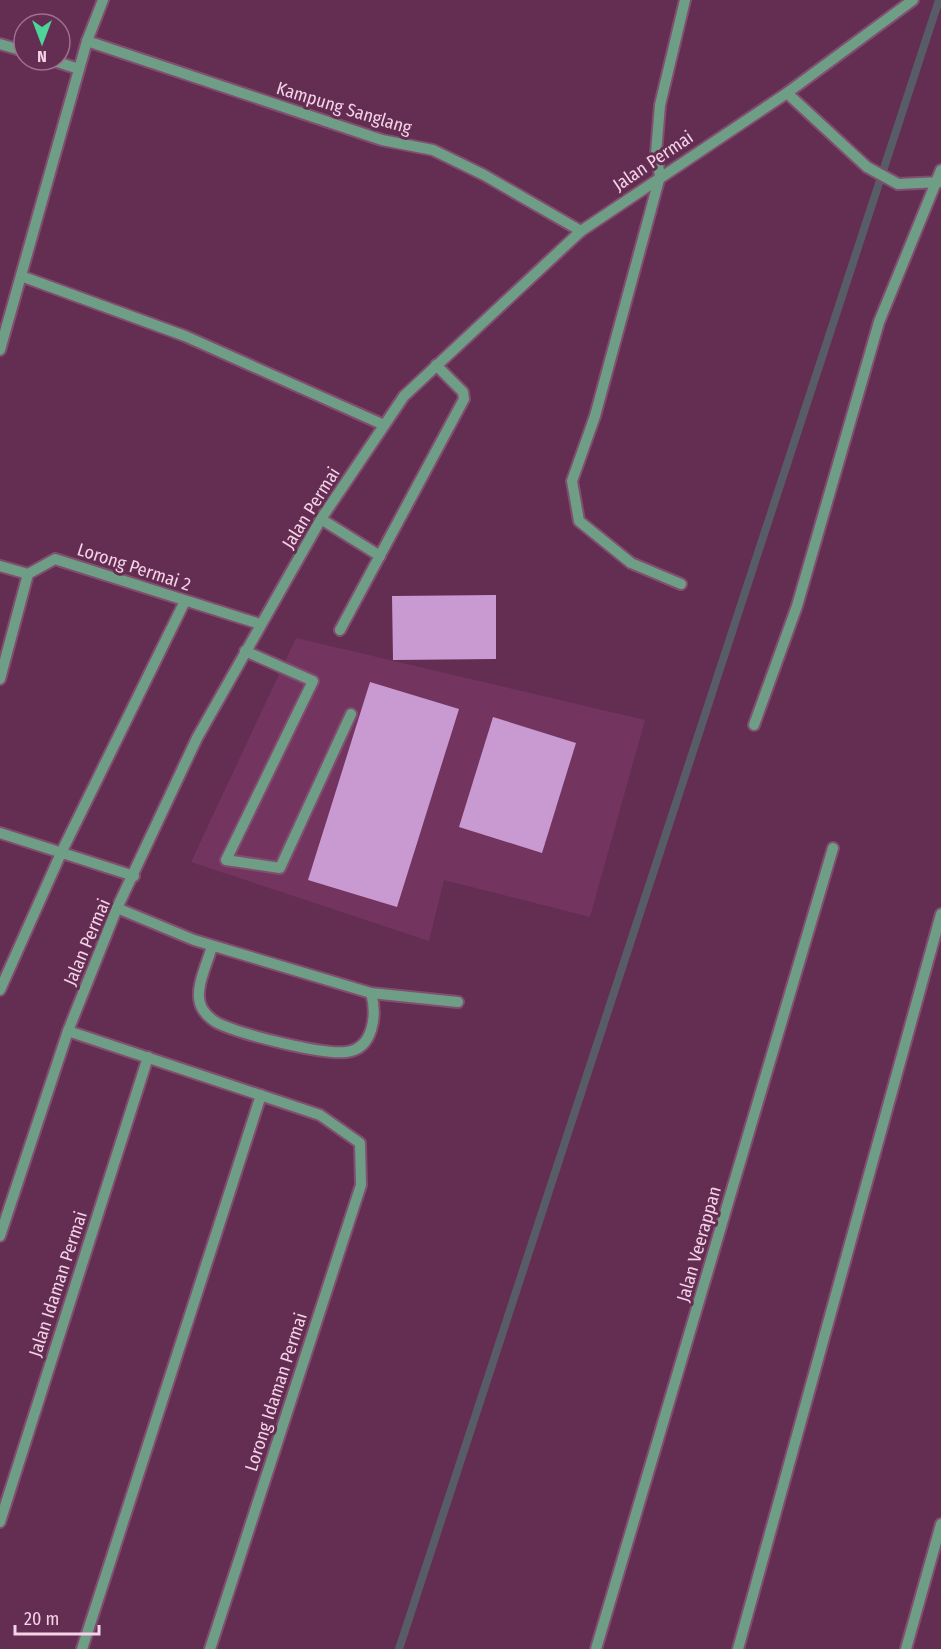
<svg xmlns="http://www.w3.org/2000/svg" width="941" height="1649" viewBox="0 0 941 1649" font-family="'Fira Sans Condensed',sans-serif">
  <style>
    .built { fill: #73355f }
    .lines { fill: none; stroke-linecap: round; stroke-linejoin: round }
    .stream { stroke: #585c66; stroke-width: 8 }
    .building { fill: #c99ad2 }
    .minor-casing { stroke: #814e70; stroke-width: 14 }
    .minor { stroke: #6f9e86; stroke-width: 10 }
    .labels { text-anchor: middle; dominant-baseline: central; stroke-width: 6; stroke-linejoin: round; paint-order: stroke }
    .street-label { font-size: 18px; fill: #f4d2e7; stroke: #642d52 }
  </style>
  <rect width="100%" height="100%" fill="#642d52"/>
  <polygon class="built" points="296,638 645,720 590,917 444,880 429,941 191,862"/>
  <g class="lines">
    <polyline class="stream" points="399,1649 939,0"/>
  </g>
  <g class="building">
    <polygon points="496,595 496,659 393,660 392,596"/>
    <polygon points="370,682 459,709 397,907 308,880"/>
    <polygon points="493,717 576,743 542,853 459,827"/>
  </g>
  <g class="lines">
    <defs>
      <g id="minor">
        <polyline points="87,41 382,140 433,150 484,175 581,231"/>
        <polyline points="0,44 24,51"/>
        <polyline points="51,60 79,69"/>
        <polyline points="787,93 867,167 898,184 941,182"/>
        <polyline points="21,276 185,336 384,425"/>
        <polyline points="0,350 87,41 103,0"/>
        <polyline points="321,519 380,556"/>
        <polyline points="0,566 28,574 55,559 260,624"/>
        <polyline points="681,584 631,563 579,521 572,481 595,416 660,176 656,153 660,105 685,0"/>
        <polyline points="340,630 464,399 463,392 436,365"/>
        <polyline points="245,651 313,681 226,860 280,868 351,714"/>
        <polyline points="0,679 28,574"/>
        <polyline points="754,725 797,606 879,322 941,170"/>
        <polyline points="0,833 134,876"/>
        <polyline points="117,908 194,940 371,993 458,1002"/>
        <path d="M212 946C208 962 195 987 200 1003 202 1012 213 1022 222 1025 245 1035 322 1055 346 1052 374 1049 377 1014 371 993"/>
        <polyline points="0,990 62,851 185,601"/>
        <polyline points="68,1031 320,1115 360,1143 361,1185 210,1649"/>
        <polyline points="0,1236 68,1031 117,908 197,738 321,519 404,396 581,231 787,93 913,0"/>
        <polyline points="0,1522 148,1057"/>
        <polyline points="82,1649 261,1095"/>
        <polyline points="596,1649 833,848"/>
        <polyline points="738,1649 941,914"/>
        <polyline points="906,1649 941,1524"/>
      </g>
    </defs>
    <use href="#minor" class="minor-casing"/>
    <use href="#minor" class="minor"/>
  </g>
  <g class="labels">
    <g class="street-label">
      <text transform="translate(344 108) rotate(17)">Kampung Sanglang</text>
      <text transform="translate(653 161) rotate(-34)">Jalan Permai</text>
      <text transform="translate(311 508) rotate(-58)">Jalan Permai</text>
      <text transform="translate(134 567) rotate(18)">Lorong Permai 2</text>
      <text transform="translate(87 942) rotate(-67)">Jalan Permai</text>
      <text transform="translate(699 1244) rotate(-74)">Jalan Veerappan</text>
      <text transform="translate(58 1284) rotate(-72)">Jalan Idaman Permai</text>
      <text transform="translate(276 1392) rotate(-72)">Lorong Idaman Permai</text>
    </g>
  </g>
  <g transform="translate(42 42) rotate(180)"><circle r="28" fill="#642d52" stroke="#9e6f8e" stroke-width="1.5"/>
  <path d="M0-4.5L10 22L0 15L-10 22Z" fill="#4ed399"/>
  <text y="-9" font-size="16" font-weight="bold" text-anchor="middle" fill="#f4d2e7">N</text>
  </g>
  <path d="M15 1625v9h84v-9" fill="none" stroke="#f4d2e7" stroke-width="3"/>
  <text x="24" y="1625" font-size="18" fill="#f4d2e7" stroke="#642d52" stroke-width="4.5" paint-order="stroke">20 m</text>
</svg>
